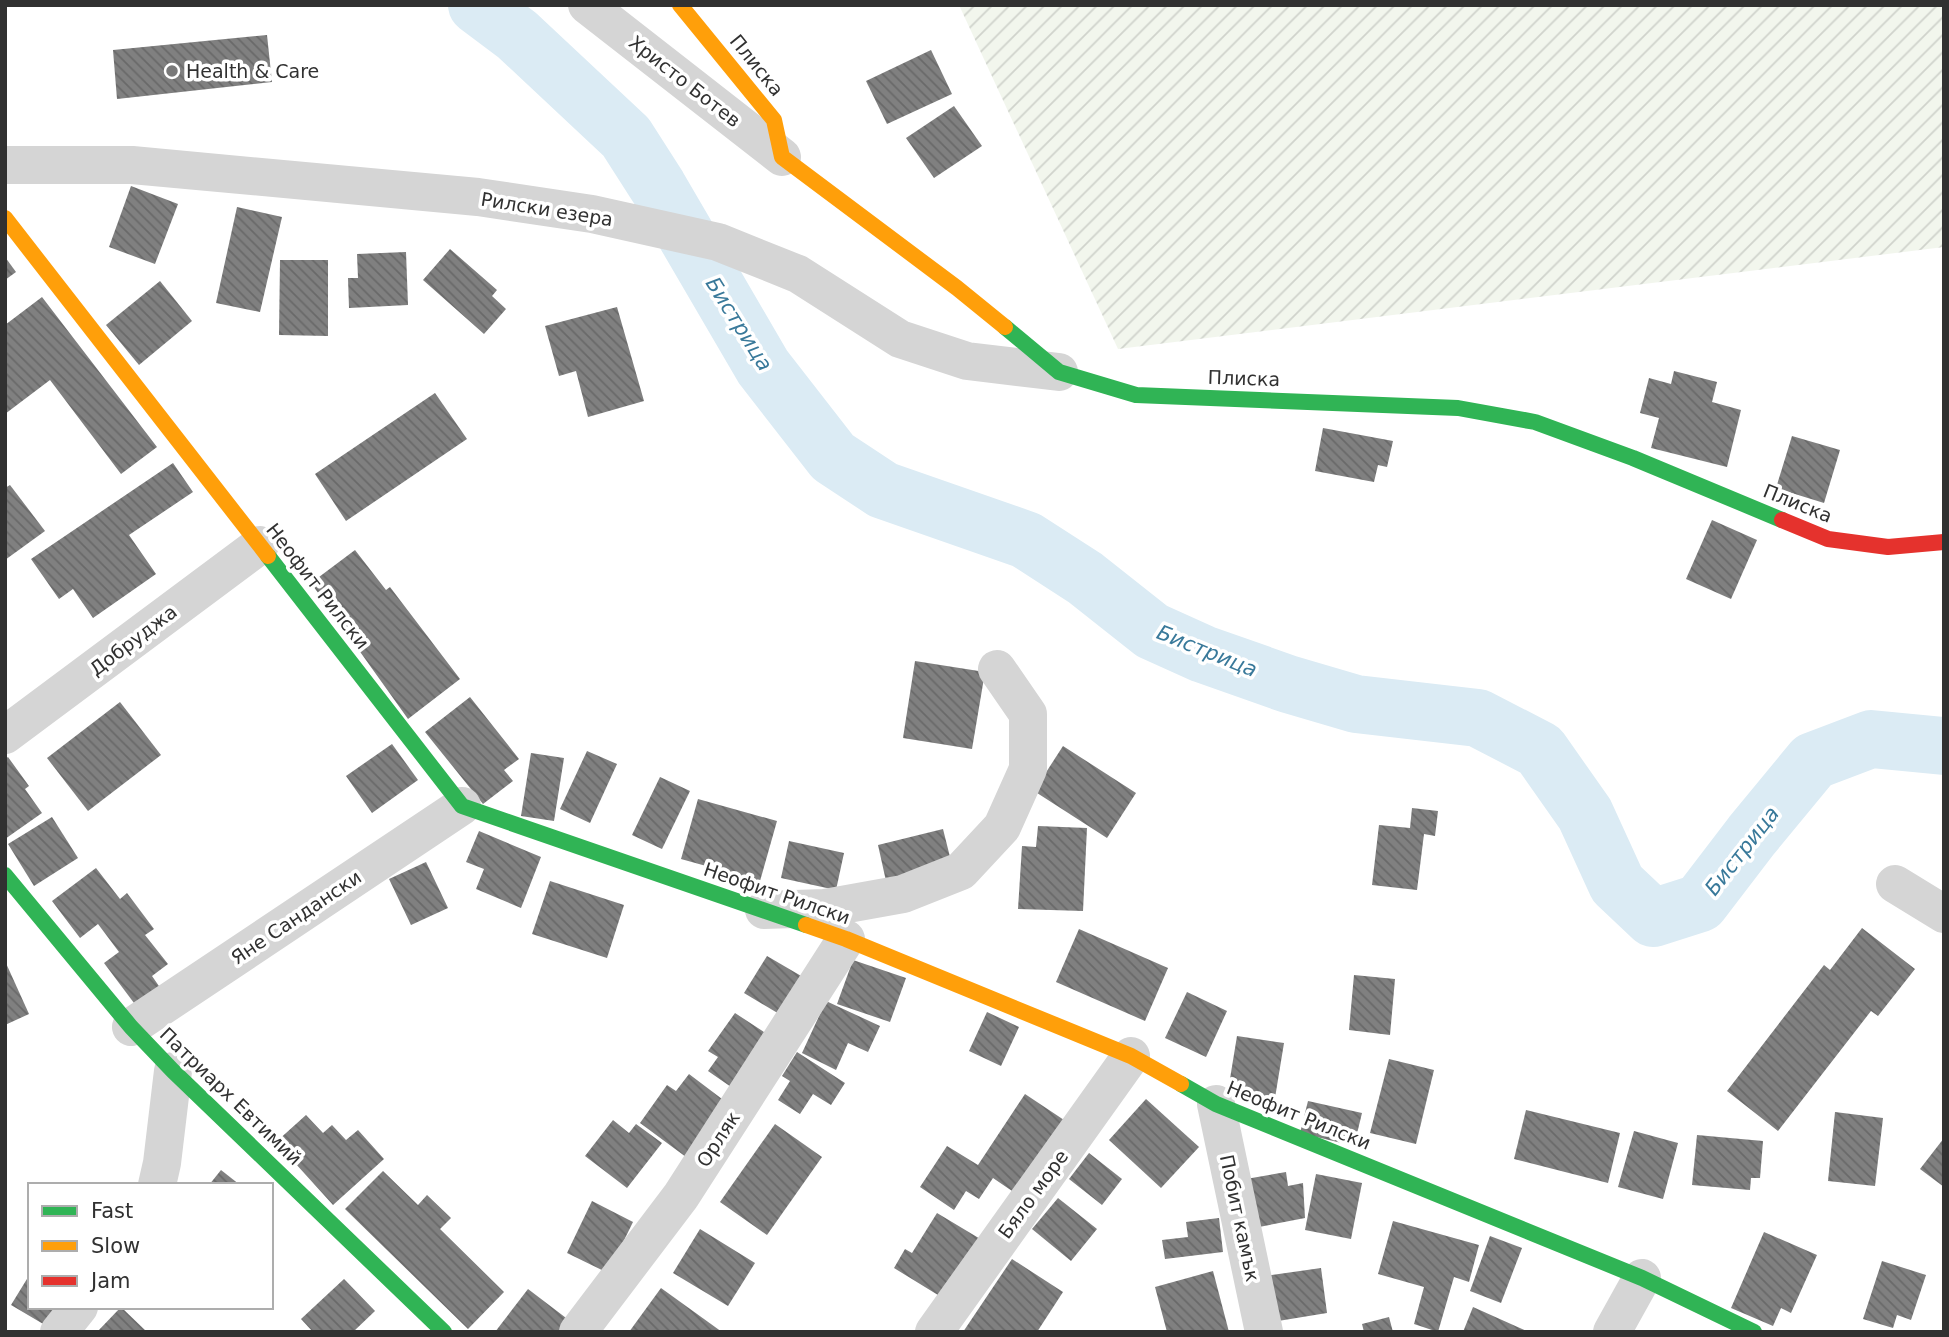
<svg xmlns="http://www.w3.org/2000/svg" width="1949" height="1337" viewBox="0 0 1949 1337" font-family="'DejaVu Sans',sans-serif">
  <style>
    .garden { fill: url(#garden-furrows) }
    .lines { fill: none; stroke-linecap: round; stroke-linejoin: round }
    .river { stroke: #dbebf4; stroke-width: 58 }
    .building { fill: url(#building-back-hatch) }
    .street { stroke: #d5d5d5; stroke-width: 38 }
    .fast { stroke: #30b455; stroke-width: 16 }
    .slow { stroke: #ff9f0a; stroke-width: 16 }
    .jam { stroke: #e5322d; stroke-width: 16 }
    .poi-dot { fill: #797979; stroke: #fff; stroke-width: 2.5 }
    .labels { text-anchor: middle; dominant-baseline: central; stroke-width: 7; stroke-linejoin: round; paint-order: stroke }
    .street-label { font-size: 19px; fill: #313131; stroke: #fff }
    .poi-label { font-size: 19px; fill: #313131; stroke: #fff; text-anchor: start }
    .water-label { font-size: 21px; font-style: italic; fill: #39799a; stroke: #fff }
  </style>
  <defs>
    <pattern id="garden-furrows" width="10" height="10" patternUnits="userSpaceOnUse" patternTransform="scale(1.75)"><rect width="10" height="10" fill="#f2f6ed"/><path d="M-1 1l2-2M0 10L10 0M9 11l2-2" fill="none" stroke="#d0d3cc"/></pattern>
    <pattern id="building-back-hatch" width="6" height="6" patternUnits="userSpaceOnUse" patternTransform="scale(1.75)"><rect width="6" height="6" fill="#808080"/><path d="M-1 5l2 2M0 0l6 6M5-1l2 2" fill="none" stroke="#696969"/></pattern>
  </defs>
  <rect width="100%" height="100%" fill="#fff"/>
  <polygon class="garden" points="959,5 1944,5 1944,247 1118,349"/>
  <g class="lines">
    <polyline class="river" points="477,5 517,35 626,137 658,187 763,367 833,457 883,490 1026,540 1085,578 1152,631 1203,654 1288,684 1356,704 1478,718 1540,750 1585,814 1617,884 1653,918 1700,903 1752,835 1813,761 1871,739 1944,746"/>
  </g>
  <g class="building">
    <polygon points="267,35 272,82 117,99 113,50"/>
    <polygon points="931,50 952,94 887,124 866,81"/>
    <polygon points="954,106 982,146 934,178 906,138"/>
    <polygon points="131,186 178,204 155,264 109,247"/>
    <polygon points="237,207 282,217 260,312 216,303"/>
    <polygon points="450,249 497,290 492,296 506,309 484,334 423,280"/>
    <polygon points="406,252 408,305 349,308 348,278 358,278 357,254"/>
    <polygon points="5,257 16,272 5,280"/>
    <polygon points="280,260 328,260 328,336 279,335"/>
    <polygon points="160,281 192,321 139,365 106,325"/>
    <polygon points="42,297 157,447 121,474 50,380 5,414 5,325"/>
    <polygon points="617,307 644,401 588,417 576,371 559,376 545,326"/>
    <polygon points="1674,371 1717,382 1712,402 1741,410 1727,467 1651,448 1659,418 1640,413 1649,378 1671,384"/>
    <polygon points="435,393 467,439 346,521 315,474"/>
    <polygon points="1323,428 1393,441 1387,467 1378,465 1374,482 1315,471"/>
    <polygon points="1792,436 1840,450 1824,503 1776,488"/>
    <polygon points="173,463 193,492 129,535 156,574 93,618 73,589 59,599 31,559"/>
    <polygon points="10,485 45,531 5,560 5,488"/>
    <polygon points="1712,520 1757,540 1731,599 1686,579"/>
    <polygon points="355,550 386,590 390,587 460,679 408,719 311,583"/>
    <polygon points="915,661 985,672 972,749 903,738"/>
    <polygon points="470,697 519,759 504,770 513,781 483,804 425,732"/>
    <polygon points="120,702 161,755 88,811 47,758"/>
    <polygon points="392,744 418,780 372,813 346,776"/>
    <polygon points="1063,746 1136,793 1107,838 1034,791"/>
    <polygon points="587,751 617,764 590,823 560,809"/>
    <polygon points="531,753 564,758 554,821 521,816"/>
    <polygon points="8,757 29,786 25,789 42,813 5,839 5,759"/>
    <polygon points="660,777 690,791 662,849 632,835"/>
    <polygon points="698,799 777,821 760,881 681,859"/>
    <polygon points="1412,808 1438,811 1435,836 1424,834 1417,890 1372,885 1379,825 1410,828"/>
    <polygon points="52,817 78,858 34,886 8,844"/>
    <polygon points="1038,826 1087,828 1083,911 1018,909 1022,846 1036,847"/>
    <polygon points="943,829 952,865 886,881 878,845"/>
    <polygon points="479,831 541,857 521,908 476,889 484,869 466,862"/>
    <polygon points="789,841 844,853 836,890 781,878"/>
    <polygon points="426,862 448,908 411,925 389,879"/>
    <polygon points="96,868 120,899 127,893 154,929 145,935 168,964 152,976 161,989 137,1007 104,963 119,952 98,924 80,938 52,901"/>
    <polygon points="550,881 624,905 607,958 532,934"/>
    <polygon points="1862,928 1915,969 1878,1016 1871,1011 1778,1131 1727,1091 1824,965 1830,970"/>
    <polygon points="1079,929 1168,968 1145,1021 1056,982"/>
    <polygon points="767,956 808,980 786,1018 744,993"/>
    <polygon points="853,960 906,978 890,1022 837,1004"/>
    <polygon points="5,961 29,1014 5,1025"/>
    <polygon points="1354,975 1395,979 1390,1035 1349,1030"/>
    <polygon points="1187,992 1227,1011 1206,1057 1165,1038"/>
    <polygon points="826,1001 880,1026 868,1052 848,1043 836,1070 802,1053"/>
    <polygon points="987,1012 1019,1027 1001,1066 969,1051"/>
    <polygon points="735,1013 770,1036 734,1089 708,1071 718,1057 708,1051"/>
    <polygon points="1237,1036 1284,1043 1274,1104 1227,1097"/>
    <polygon points="797,1052 845,1083 831,1105 813,1094 800,1114 778,1100 790,1081 782,1076"/>
    <polygon points="1389,1059 1434,1070 1416,1144 1370,1133"/>
    <polygon points="689,1074 726,1102 686,1157 640,1123 667,1085 676,1091"/>
    <polygon points="1025,1094 1064,1120 1015,1193 993,1178 979,1199 966,1191 954,1210 920,1187 947,1146 978,1165"/>
    <polygon points="1146,1099 1199,1147 1161,1188 1109,1140"/>
    <polygon points="1308,1101 1362,1113 1354,1146 1300,1133"/>
    <polygon points="1526,1110 1620,1133 1608,1183 1514,1159"/>
    <polygon points="1835,1112 1883,1118 1875,1186 1828,1181"/>
    <polygon points="306,1115 323,1133 332,1125 346,1140 358,1130 384,1159 333,1205 276,1142"/>
    <polygon points="613,1120 629,1133 636,1124 662,1143 627,1188 585,1156"/>
    <polygon points="775,1124 822,1157 767,1235 720,1202"/>
    <polygon points="1634,1131 1678,1143 1663,1199 1618,1187"/>
    <polygon points="1697,1135 1763,1141 1760,1178 1751,1178 1750,1190 1692,1185"/>
    <polygon points="1944,1138 1944,1187 1920,1169"/>
    <polygon points="1089,1153 1122,1179 1102,1205 1069,1179"/>
    <polygon points="221,1170 240,1185 209,1185"/>
    <polygon points="383,1171 418,1205 427,1195 451,1218 440,1229 504,1292 468,1329 345,1209"/>
    <polygon points="1286,1172 1288,1186 1303,1183 1305,1218 1254,1228 1246,1179"/>
    <polygon points="1316,1174 1362,1183 1351,1239 1305,1230"/>
    <polygon points="1058,1198 1097,1229 1071,1261 1032,1229"/>
    <polygon points="592,1201 633,1222 608,1273 567,1253"/>
    <polygon points="937,1213 987,1243 951,1303 894,1268 905,1249 912,1253"/>
    <polygon points="1219,1218 1223,1252 1165,1259 1162,1240 1188,1237 1186,1222"/>
    <polygon points="1393,1221 1479,1245 1469,1282 1454,1277 1438,1332 1414,1324 1424,1287 1378,1274"/>
    <polygon points="700,1229 755,1263 728,1306 673,1273"/>
    <polygon points="1764,1232 1817,1255 1791,1313 1781,1308 1773,1326 1731,1308"/>
    <polygon points="1490,1236 1522,1248 1501,1303 1470,1291"/>
    <polygon points="1012,1259 1063,1292 1037,1332 963,1332"/>
    <polygon points="1882,1261 1926,1275 1911,1320 1897,1315 1893,1328 1863,1319"/>
    <polygon points="1321,1268 1327,1313 1272,1322 1265,1276"/>
    <polygon points="1213,1271 1229,1332 1167,1332 1155,1287"/>
    <polygon points="30,1274 30,1307 62,1307 50,1328 11,1305"/>
    <polygon points="344,1279 375,1311 353,1332 313,1332 301,1319"/>
    <polygon points="661,1288 722,1332 629,1332"/>
    <polygon points="528,1289 570,1321 562,1332 495,1332"/>
    <polygon points="121,1307 147,1332 97,1332"/>
    <polygon points="1473,1307 1529,1332 1463,1332"/>
    <polygon points="1389,1317 1393,1332 1364,1332 1362,1324"/>
  </g>
  <g class="lines">
    <g class="street">
      <polyline points="587,5 782,157"/>
      <polyline points="5,165 132,165 478,197 592,214 718,242 798,274 900,339 967,361 1059,372"/>
      <polyline points="5,735 260,545"/>
      <polyline points="1895,884 1944,914"/>
      <polyline points="764,910 825,908 903,894 961,871 1002,827 1028,769 1028,714 997,669"/>
      <polyline points="131,1027 462,806"/>
      <polyline points="1216,1104 1264,1332"/>
      <polyline points="157,1185 162,1163 173,1071"/>
      <polyline points="59,1332 79,1307"/>
      <polyline points="578,1332 681,1196 846,939"/>
      <polyline points="934,1332 1131,1056"/>
      <polyline points="1612,1332 1642,1278"/>
    </g>
    <g class="fast">
      <polyline points="1005,327 1059,372 1136,395 1458,408 1535,422 1633,458 1782,520"/>
      <polyline points="268,556 462,806 806,925"/>
      <polyline points="5,875 131,1027 173,1071 444,1332"/>
      <polyline points="1181,1084 1216,1104 1642,1278 1754,1332"/>
    </g>
    <g class="slow">
      <polyline points="680,5 774,120 782,157 957,288 1005,327"/>
      <polyline points="5,218 268,556"/>
      <polyline points="806,925 846,939 1131,1056 1181,1084"/>
    </g>
    <polyline class="jam" points="1782,520 1828,539 1888,547 1944,542"/>
  </g>
  <circle class="poi-dot" cx="172" cy="71" r="7"/>
  <g class="labels">
    <g class="street-label">
      <text transform="translate(757 65) rotate(51)">Плиска</text>
      <text transform="translate(685 81) rotate(38)">Христо Ботев</text>
      <text transform="translate(547 209) rotate(9)">Рилски езера</text>
      <text transform="translate(1244 378) rotate(2)">Плиска</text>
      <text transform="translate(1798 503) rotate(22)">Плиска</text>
      <text transform="translate(318 586) rotate(52)">Неофит Рилски</text>
      <text transform="translate(133 640) rotate(-37)">Добруджа</text>
      <text transform="translate(777 893) rotate(19)">Неофит Рилски</text>
      <text transform="translate(296 917) rotate(-34)">Яне Сандански</text>
      <text transform="translate(231 1096) rotate(44)">Патриарх Евтимий</text>
      <text transform="translate(1299 1115) rotate(22)">Неофит Рилски</text>
      <text transform="translate(718 1139) rotate(-57)">Орляк</text>
      <text transform="translate(1033 1194) rotate(-54)">Бяло море</text>
      <text transform="translate(1240 1218) rotate(78)">Побит камък</text>
    </g>
    <g class="poi-label">
      <text x="186" y="71">Health &amp; Care</text>
    </g>
    <g class="water-label">
      <text transform="translate(739 324) rotate(58)">Бистрица</text>
      <text transform="translate(1207 651) rotate(22)">Бистрица</text>
      <text transform="translate(1742 851) rotate(-52)">Бистрица</text>
    </g>
  </g>
  <rect width="1949" height="1337" fill="none" stroke="#313131" stroke-width="14"/>
  <rect x="28" y="1183" width="245" height="126" fill="#ffffff" stroke="#adadad" stroke-width="2"/>
  <rect x="42" y="1206" width="35" height="10" fill="#30b455" stroke="#adadad" stroke-width="2"/>
  <text x="91" y="1218" font-size="21" fill="#313131">Fast</text>
  <rect x="42" y="1241" width="35" height="10" fill="#ff9f0a" stroke="#adadad" stroke-width="2"/>
  <text x="91" y="1253" font-size="21" fill="#313131">Slow</text>
  <rect x="42" y="1276" width="35" height="10" fill="#e5322d" stroke="#adadad" stroke-width="2"/>
  <text x="91" y="1288" font-size="21" fill="#313131">Jam</text>
</svg>
